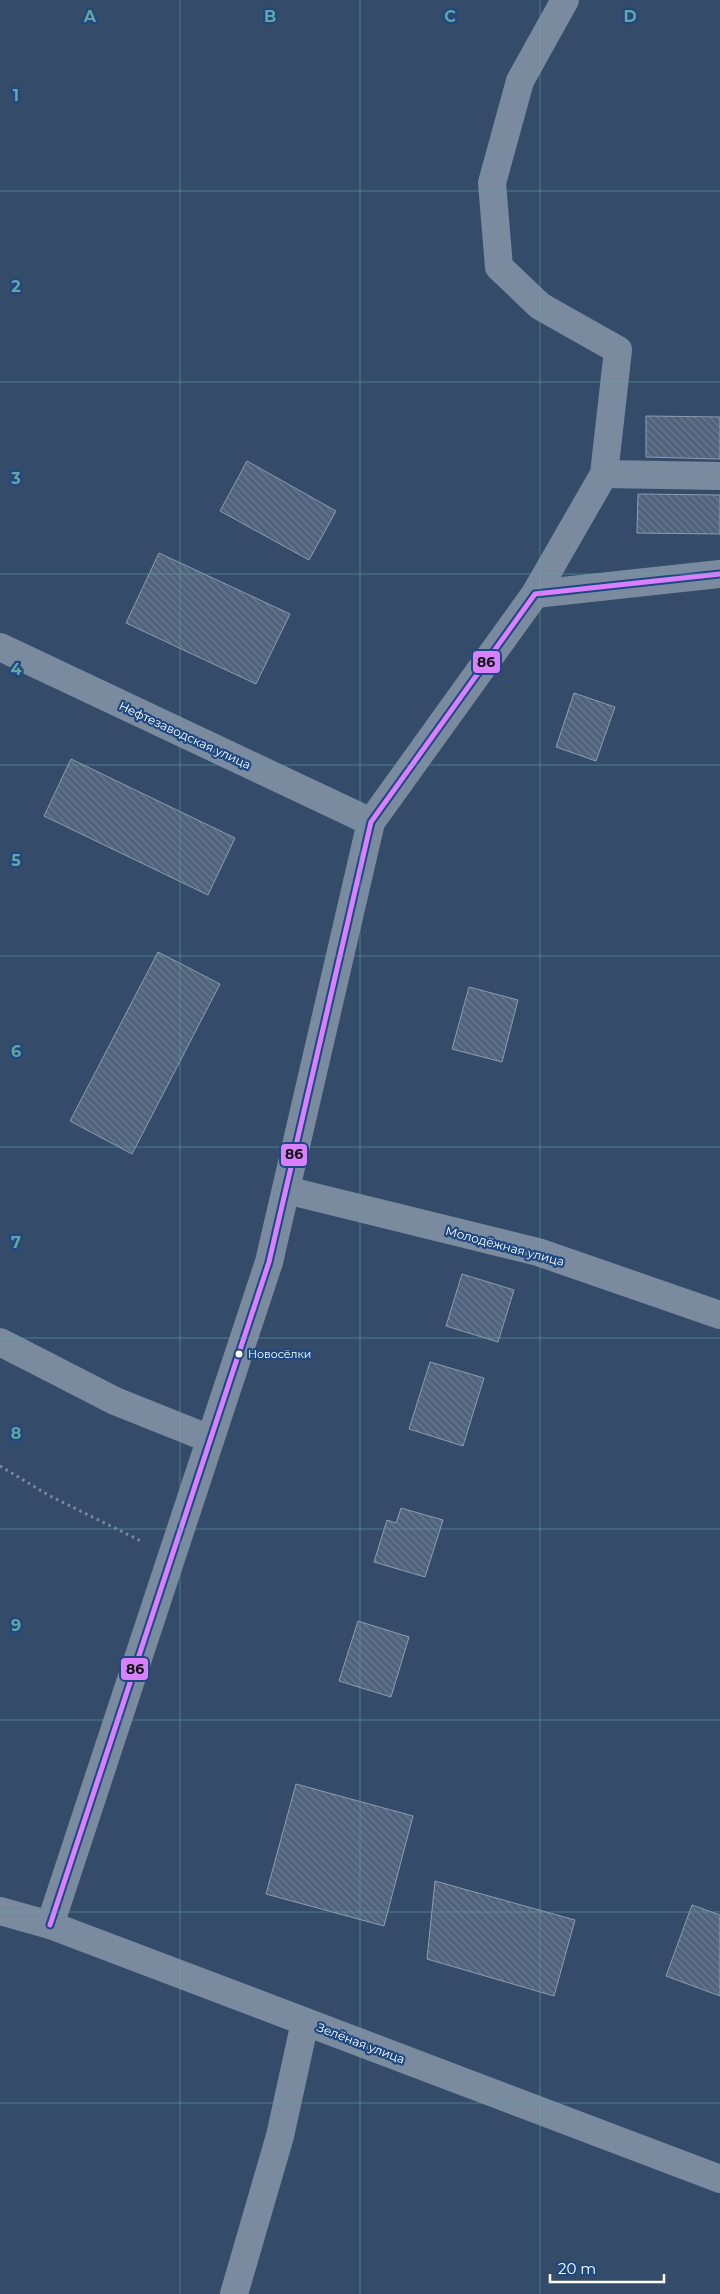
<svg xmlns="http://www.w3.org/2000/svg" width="720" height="2294" viewBox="0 0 720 2294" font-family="Montserrat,sans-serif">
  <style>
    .building { fill: url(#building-back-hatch); stroke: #8d9caf }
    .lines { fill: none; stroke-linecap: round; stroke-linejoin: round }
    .path { stroke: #7a8ba0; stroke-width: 3; stroke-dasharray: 2.5 4; stroke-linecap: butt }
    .minor { stroke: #7a8ba0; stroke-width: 28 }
    .bus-1-casing { stroke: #1e4880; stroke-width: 9 }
    .bus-1 { stroke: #d880ff; stroke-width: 5 }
    .grid { fill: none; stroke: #63a6a1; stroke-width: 1; stroke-opacity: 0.55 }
    .bus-dot { fill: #fff; stroke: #1e4880; stroke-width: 2 }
    .labels { text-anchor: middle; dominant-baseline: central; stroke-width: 4.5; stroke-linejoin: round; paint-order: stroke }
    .bus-label { font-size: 11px; fill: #fff; stroke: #1e4880; text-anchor: start }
    .street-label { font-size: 12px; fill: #fff; stroke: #1e4880 }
    .grid-label { font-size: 16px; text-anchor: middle; font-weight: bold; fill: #63a6a1; stroke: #1e4880; stroke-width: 4.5; stroke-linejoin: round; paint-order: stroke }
    .line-badge { stroke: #1e4880; stroke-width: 2 }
    .pale-badge-label { font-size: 14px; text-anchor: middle; font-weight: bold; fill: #111 }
  </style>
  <defs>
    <pattern id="building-back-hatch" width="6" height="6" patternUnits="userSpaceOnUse" patternTransform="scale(1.25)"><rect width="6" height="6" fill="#50637c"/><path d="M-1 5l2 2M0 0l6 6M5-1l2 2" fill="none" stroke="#6a7a90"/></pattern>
  </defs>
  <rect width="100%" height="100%" fill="#344c6a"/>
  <g class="building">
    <polygon points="646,416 720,417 720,459 646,457"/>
    <polygon points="247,461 336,511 309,560 220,511"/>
    <polygon points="638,494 720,495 720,534 637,533"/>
    <polygon points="159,553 290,614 256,684 126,623"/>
    <polygon points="574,693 615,707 596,761 556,747"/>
    <polygon points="71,759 235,838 208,895 44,816"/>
    <polygon points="158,952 220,984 132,1154 70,1121"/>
    <polygon points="469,987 518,1000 502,1062 452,1049"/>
    <polygon points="462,1274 514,1290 498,1342 446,1326"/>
    <polygon points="430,1362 484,1378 463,1446 409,1429"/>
    <polygon points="401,1508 443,1520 425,1577 374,1562 387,1520 396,1523"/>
    <polygon points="358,1621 409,1637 391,1697 339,1681"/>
    <polygon points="296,1784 413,1816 384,1926 266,1894"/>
    <polygon points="435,1881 575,1920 554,1996 427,1959"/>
    <polygon points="692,1905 720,1915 720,1996 666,1976"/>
  </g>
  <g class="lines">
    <polyline class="path" points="0,1466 50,1496 141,1541"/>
    <g class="minor">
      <polyline points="604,474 720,476"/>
      <polyline points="535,594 720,574"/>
      <polyline points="0,647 371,822"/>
      <polyline points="286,1190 538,1252 720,1315"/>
      <polyline points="0,1342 115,1401 210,1439"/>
      <polyline points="0,1911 50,1925 720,2179"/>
      <polyline points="50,1925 269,1262 371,822 535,594 604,474 618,350 540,306 499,267 492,183 520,81 565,0"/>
      <polyline points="234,2294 280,2136 305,2022"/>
    </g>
    <defs>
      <polyline id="bus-1" points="50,1925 269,1262 371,822 535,594 720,574"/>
    </defs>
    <use href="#bus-1" class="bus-1-casing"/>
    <use href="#bus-1" class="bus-1"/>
  </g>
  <path class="grid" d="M180 0V2294M360 0V2294M540 0V2294M0 191H720M0 382H720M0 574H720M0 765H720M0 956H720M0 1147H720M0 1338H720M0 1529H720M0 1720H720M0 1912H720M0 2103H720"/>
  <circle class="bus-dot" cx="239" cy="1354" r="4.5"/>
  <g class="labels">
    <g class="bus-label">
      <text x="248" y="1354">Новосёлки</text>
    </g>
    <g class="street-label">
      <text transform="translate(185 735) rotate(25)">Нефтезаводская улица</text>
      <text transform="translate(505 1246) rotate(15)">Молодёжная улица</text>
      <text transform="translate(361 2043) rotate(21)">Зелёная улица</text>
    </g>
  </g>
  <g class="grid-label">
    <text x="90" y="22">A</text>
    <text x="270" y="22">B</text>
    <text x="450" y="22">C</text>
    <text x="630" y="22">D</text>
    <text x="16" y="101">1</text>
    <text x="16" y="292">2</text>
    <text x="16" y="484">3</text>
    <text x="16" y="675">4</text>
    <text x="16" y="866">5</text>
    <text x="16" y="1057">6</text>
    <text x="16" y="1248">7</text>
    <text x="16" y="1439">8</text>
    <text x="16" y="1631">9</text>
  </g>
  <g class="line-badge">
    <rect x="472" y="650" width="29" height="24" rx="5" fill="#d880ff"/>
    <rect x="280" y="1143" width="28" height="24" rx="5" fill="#d880ff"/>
    <rect x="120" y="1657" width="29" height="24" rx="5" fill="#d880ff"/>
  </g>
  <g class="pale-badge-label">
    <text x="486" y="667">86</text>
    <text x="294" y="1159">86</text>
    <text x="135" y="1674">86</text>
  </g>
  <path d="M550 2274v8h114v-8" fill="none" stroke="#ffffff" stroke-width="2.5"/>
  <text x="558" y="2274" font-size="15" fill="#ffffff" stroke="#1e4880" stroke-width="4" paint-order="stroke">20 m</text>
</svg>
